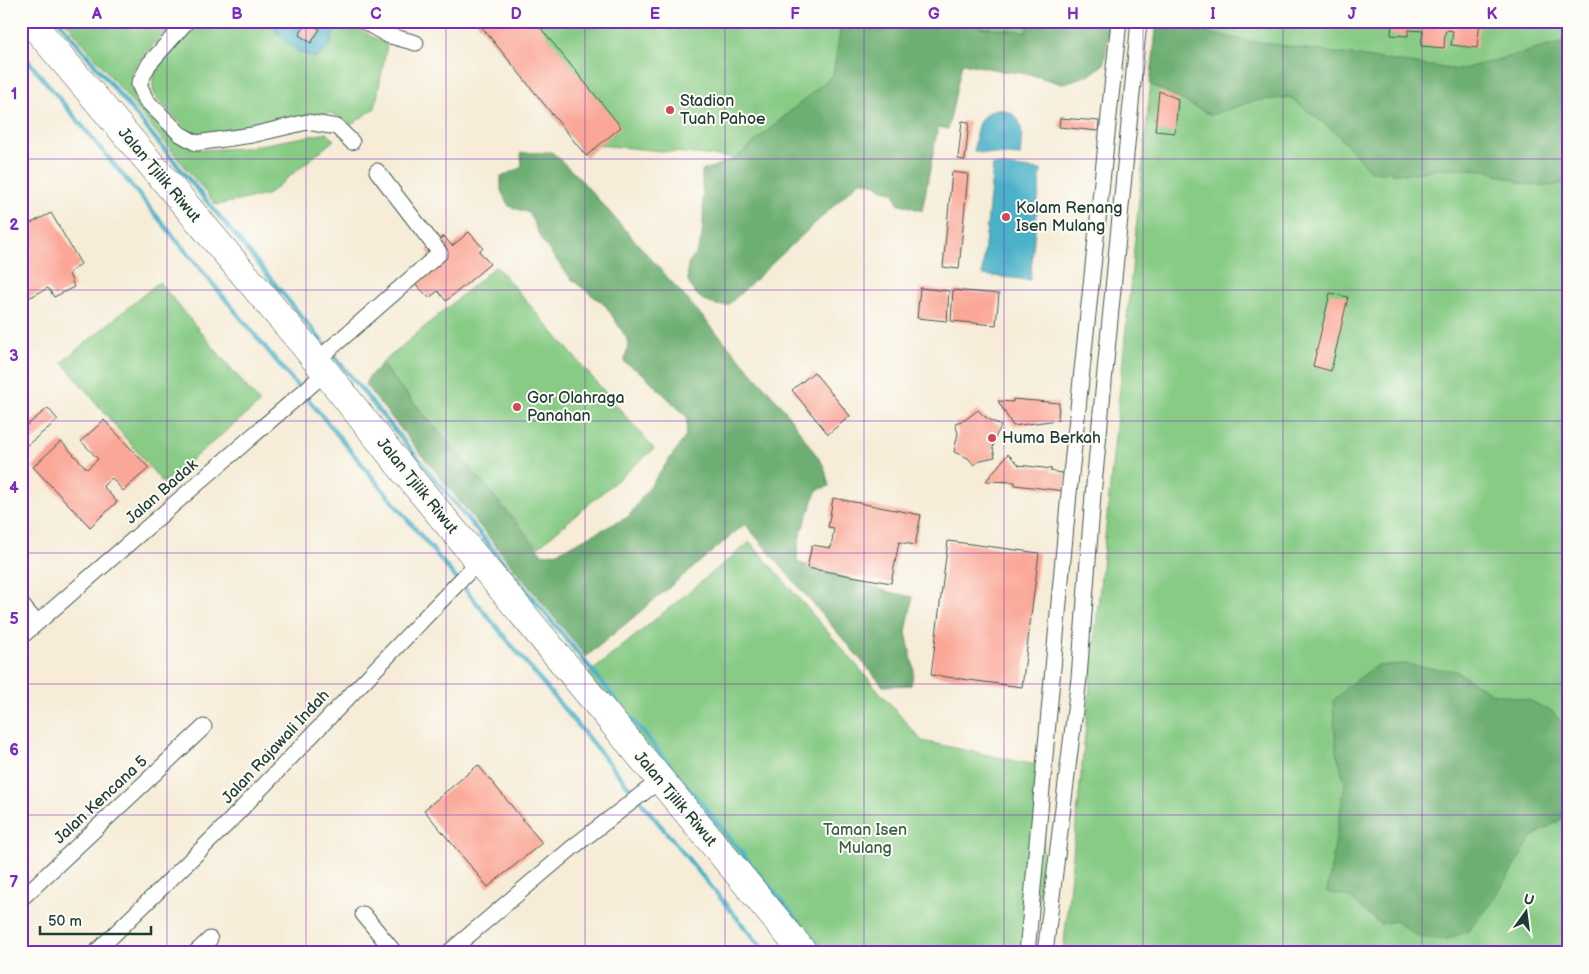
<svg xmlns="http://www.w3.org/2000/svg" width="1589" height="974" viewBox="0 0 1589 974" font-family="'Balsamiq Sans',sans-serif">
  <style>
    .green { fill: #87cb85; stroke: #53845c }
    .forest { fill: #6daf72; stroke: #467653 }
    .water { fill: #49b1c8; stroke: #34777e }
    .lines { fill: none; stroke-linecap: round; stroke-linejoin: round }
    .stream { stroke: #49b1c8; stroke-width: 4.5 }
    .building { fill: #faa797 }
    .street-casing { stroke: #3f574c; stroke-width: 17 }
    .highway-casing { stroke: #3f574c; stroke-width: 29 }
    .street { stroke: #fff; stroke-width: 15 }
    .highway { stroke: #fff; stroke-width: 28 }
    .grid { fill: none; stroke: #7b2cbf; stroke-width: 1; stroke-opacity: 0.55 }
    .poi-dot { fill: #d1495b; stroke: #fdfcf7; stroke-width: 2 }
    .labels { text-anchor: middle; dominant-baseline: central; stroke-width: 4; stroke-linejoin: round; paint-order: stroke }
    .poi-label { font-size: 16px; fill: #1f3d34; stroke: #fdfcf7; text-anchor: start }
    .street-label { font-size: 16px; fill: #1f3d34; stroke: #fdfcf7 }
    .park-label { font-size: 16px; fill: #396048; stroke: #fdfcf7 }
    .neatline { fill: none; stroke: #7b2cbf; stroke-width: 2 }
    .grid-label { font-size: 16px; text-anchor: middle; font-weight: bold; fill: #7b2cbf }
  </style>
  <rect width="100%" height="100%" fill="#fdfcf7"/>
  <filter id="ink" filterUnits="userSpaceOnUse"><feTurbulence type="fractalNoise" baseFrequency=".02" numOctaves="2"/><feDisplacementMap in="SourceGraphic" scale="10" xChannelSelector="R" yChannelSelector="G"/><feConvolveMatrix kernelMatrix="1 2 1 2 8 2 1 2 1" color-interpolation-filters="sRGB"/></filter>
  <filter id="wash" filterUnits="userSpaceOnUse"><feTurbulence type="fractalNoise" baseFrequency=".0096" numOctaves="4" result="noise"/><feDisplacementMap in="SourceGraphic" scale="20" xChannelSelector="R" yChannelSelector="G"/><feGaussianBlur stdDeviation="1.12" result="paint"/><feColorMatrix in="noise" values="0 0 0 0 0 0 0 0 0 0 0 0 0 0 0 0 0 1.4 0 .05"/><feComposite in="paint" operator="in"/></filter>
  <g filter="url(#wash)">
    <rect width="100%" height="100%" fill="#f6ecd7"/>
    <g class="green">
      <polygon points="65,21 174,21 135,66 131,80 133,90 140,103 185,144 201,150 243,148 327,133 334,140 267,195 216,205"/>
      <polygon points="200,21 271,21 278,35 302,53 330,45 336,21 350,21 358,29 387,45 375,108 351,125 331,113 287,119 236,132 198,136 184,127 159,102 153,91 153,78 156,68"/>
      <polygon points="477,21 842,21 833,75 736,158 599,145 586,156"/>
      <polygon points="979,21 1029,21 1028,32 978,27"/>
      <polygon points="1157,21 1568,21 1568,953 1063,953"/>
      <polygon points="496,266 654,449 538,547 381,364"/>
      <polygon points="159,282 260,403 163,483 62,362"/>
      <polygon points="750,542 922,741 1050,768 1034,953 811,953 586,676"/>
    </g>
    <g class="forest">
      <path d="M842 21H979V27L1027 32 1029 21H1110L1104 64 1091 74 1062 84 1029 74 1003 71 962 63 948 129 938 127 922 211 898 203 894 193C882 190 872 180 860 181L728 305C712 308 695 298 689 283 686 278 688 268 688 263 711 244 701 198 702 171L736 158 833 75Z"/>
      <polygon points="1157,23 1249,41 1459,70 1568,41 1568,182 1553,186 1524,184 1486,170 1446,168 1407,174 1370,171 1336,133 1290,97 1254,101 1211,115 1150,84"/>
      <polygon points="552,152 581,180 781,405 824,466 829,486 817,490 799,539 797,562 889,592 913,597 906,632 914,670 911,685 883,686 745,524 586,657 365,385 368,378 381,364 543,555 558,552 628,517 686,436 687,417 643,374 624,362 629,342 606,306 571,279 542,241 529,213 509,206 501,191 501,177 522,167 521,153"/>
      <polygon points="1401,664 1456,671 1491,693 1528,700 1553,712 1568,730 1568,815 1532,837 1491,904 1468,931 1445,940 1419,937 1395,921 1380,924 1349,897 1327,892 1345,783 1336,750 1333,701 1347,687 1376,666"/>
    </g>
    <g class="water">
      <path d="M271 21H336V23C334 37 329 53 315 58 296 53 279 39 271 21Z"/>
      <path d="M996 109C1027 112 1022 133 1020 156L974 152C977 131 974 118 996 109Z"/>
      <polygon points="993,165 1041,170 1030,280 982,275"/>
    </g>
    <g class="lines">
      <g class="stream">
        <polyline points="59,21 824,953"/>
        <polyline points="21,52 766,953"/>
      </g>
    </g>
    <g id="blocks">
      <g class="building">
        <polygon points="477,21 535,21 621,127 586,156"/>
        <polygon points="1392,21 1480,21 1477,48 1451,45 1453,31 1448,30 1445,32 1444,48 1421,46 1423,31 1408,30 1408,36 1391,35"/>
        <polygon points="307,22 320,29 311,43 299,35"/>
        <polygon points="1159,91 1178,99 1175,133 1155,131"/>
        <polygon points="1060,118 1099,121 1098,131 1059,127"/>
        <polygon points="962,121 969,122 965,160 958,159"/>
        <polygon points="952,172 968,174 959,269 943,267"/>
        <polygon points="51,213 81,264 69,273 74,287 54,297 48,288 21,302 21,228"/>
        <polygon points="469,232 483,248 479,251 490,264 446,301 438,291 429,298 412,280 435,260 427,251 444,236 452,246"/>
        <polygon points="920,288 949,291 947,321 917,318"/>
        <polygon points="953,290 999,294 996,325 951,321"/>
        <polygon points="1330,293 1348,297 1331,371 1313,366"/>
        <polygon points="814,372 850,416 828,434 792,390"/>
        <polygon points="1013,399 1059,403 1058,420 1013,426 998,401 1013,402"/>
        <polygon points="48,408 58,420 21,450 21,430"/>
        <polygon points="978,410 984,416 1001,426 996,436 993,448 995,457 981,460 974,465 968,458 954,452 958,433 955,423 965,420"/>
        <polygon points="104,420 149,468 123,491 112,478 103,486 117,502 90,527 33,467 61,441 87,469 98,459 81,441"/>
        <polygon points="1008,454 1019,465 1052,469 1050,471 1067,474 1065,491 1015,485 1015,482 986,481"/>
        <polygon points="833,498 921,515 915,545 899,542 891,583 807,568 812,545 831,548 834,528 828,527"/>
        <polygon points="948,541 1039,553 1022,687 931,675"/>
        <polygon points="478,765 542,843 488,887 424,810"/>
      </g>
    </g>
  </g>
  <g filter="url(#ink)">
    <use href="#blocks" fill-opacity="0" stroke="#3f574c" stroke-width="1"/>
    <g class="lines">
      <defs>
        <g id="street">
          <polyline points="187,21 149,64 139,84 146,100 180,134 196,143 252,135 307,122 337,127 352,142"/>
          <polyline points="363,21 387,35 416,43"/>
          <polyline points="316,361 440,253 377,171"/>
          <polyline points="21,604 37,623"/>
          <polyline points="21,637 325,373"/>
          <polyline points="21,899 204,727"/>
          <polyline points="363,914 395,953"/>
          <polyline points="95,953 224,827 479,561"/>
          <polyline points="195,953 210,939"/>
          <polyline points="448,953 573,847 660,780"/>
          <polyline points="1027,953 1069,493 1119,21"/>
          <polyline points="1045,953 1079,678 1093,495 1139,21"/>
        </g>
        <polyline id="highway" points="30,21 304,345 405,472 804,953"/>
      </defs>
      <use href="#street" class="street-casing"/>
      <use href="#highway" class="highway-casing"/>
      <use href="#street" class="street"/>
      <use href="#highway" class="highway"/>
    </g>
  </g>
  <path class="grid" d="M167 21V953M306 21V953M446 21V953M585 21V953M725 21V953M864 21V953M1004 21V953M1143 21V953M1283 21V953M1422 21V953M21 159H1568M21 290H1568M21 421H1568M21 553H1568M21 684H1568M21 815H1568"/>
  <g class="poi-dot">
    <circle cx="670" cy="110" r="5"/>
    <circle cx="1006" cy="217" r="5"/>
    <circle cx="517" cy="407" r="5"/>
    <circle cx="992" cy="438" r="5"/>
  </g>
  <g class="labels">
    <g class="poi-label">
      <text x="680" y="101">Stadion<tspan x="680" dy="18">Tuah Pahoe</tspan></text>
      <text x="1016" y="208">Kolam Renang<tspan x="1016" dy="18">Isen Mulang</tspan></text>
      <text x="527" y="398">Gor Olahraga<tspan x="527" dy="18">Panahan</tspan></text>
      <text x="1002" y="438">Huma Berkah</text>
    </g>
    <g class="street-label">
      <text transform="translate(159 175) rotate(50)">Jalan Tjilik Riwut</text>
      <text transform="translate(417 486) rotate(51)">Jalan Tjilik Riwut</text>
      <text transform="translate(162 492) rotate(-41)">Jalan Badak</text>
      <text transform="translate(276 747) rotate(-47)">Jalan Rajawali Indah</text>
      <text transform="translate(675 799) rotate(50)">Jalan Tjilik Riwut</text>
      <text transform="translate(101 800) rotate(-43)">Jalan Kencana 5</text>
    </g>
    <g class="park-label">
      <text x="865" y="830">Taman Isen<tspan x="865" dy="18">Mulang</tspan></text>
    </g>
  </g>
  <rect width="1589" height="974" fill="none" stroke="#fdfcf7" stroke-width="55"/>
  <g transform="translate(1526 912) rotate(14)" stroke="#fdfcf7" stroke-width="4" paint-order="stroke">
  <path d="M0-4L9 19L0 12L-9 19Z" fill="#1f3d34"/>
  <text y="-8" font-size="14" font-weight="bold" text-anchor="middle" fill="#1f3d34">U</text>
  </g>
  <path d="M40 926v8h111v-8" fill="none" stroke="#1f3d34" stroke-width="2.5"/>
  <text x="48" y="926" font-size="15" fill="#1f3d34" stroke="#fdfcf7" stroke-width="4" paint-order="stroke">50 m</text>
  <rect x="28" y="28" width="1534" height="918" class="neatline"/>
  <g class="grid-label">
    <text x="97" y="19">A</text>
    <text x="237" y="19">B</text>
    <text x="376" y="19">C</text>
    <text x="516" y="19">D</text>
    <text x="655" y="19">E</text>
    <text x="795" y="19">F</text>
    <text x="934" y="19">G</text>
    <text x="1073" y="19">H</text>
    <text x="1213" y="19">I</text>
    <text x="1352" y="19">J</text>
    <text x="1492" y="19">K</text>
    <text x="14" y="99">1</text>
    <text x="14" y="230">2</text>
    <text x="14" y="361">3</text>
    <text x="14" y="493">4</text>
    <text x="14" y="624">5</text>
    <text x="14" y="755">6</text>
    <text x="14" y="887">7</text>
  </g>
</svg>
